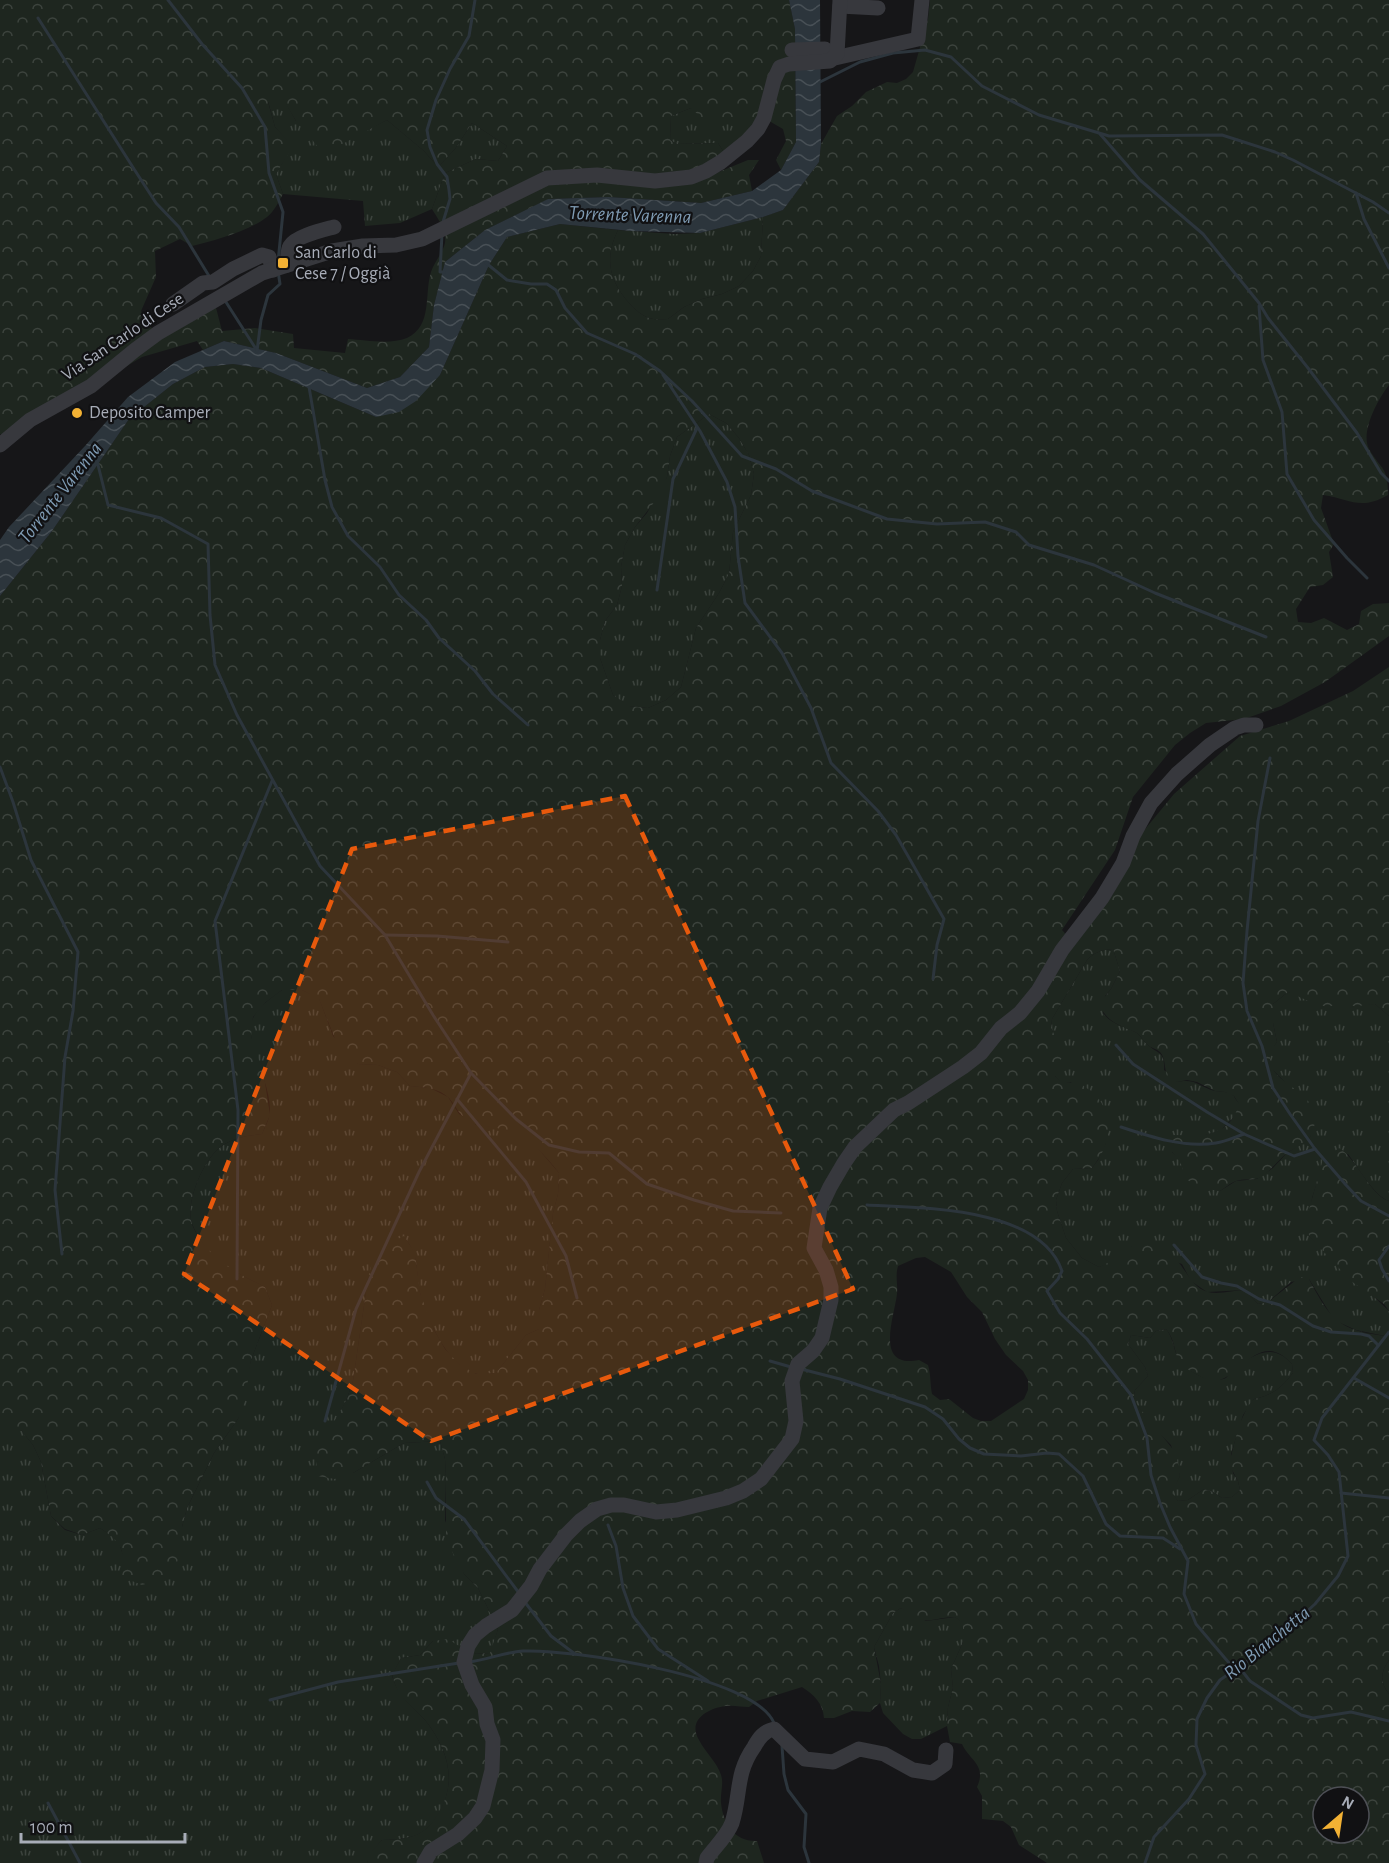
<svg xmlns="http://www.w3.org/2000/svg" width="1389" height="1863" viewBox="0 0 1389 1863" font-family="'Alegreya Sans',sans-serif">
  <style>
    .grass { fill: url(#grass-tufts) }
    .forest { fill: url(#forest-crowns); fill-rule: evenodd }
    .water { fill: url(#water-waves) }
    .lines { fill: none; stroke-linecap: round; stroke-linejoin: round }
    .stream { stroke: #2c353c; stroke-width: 3 }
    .minor { stroke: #37383d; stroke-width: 15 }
    .marked { fill: #e8590c; fill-opacity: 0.2; stroke: #e8590c; stroke-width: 4.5; stroke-dasharray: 12 8; stroke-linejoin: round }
    .poi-dot { fill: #f2b134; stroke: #111113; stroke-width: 2 }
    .labels { text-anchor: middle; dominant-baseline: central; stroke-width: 4.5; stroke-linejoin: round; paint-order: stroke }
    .poi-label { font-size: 18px; fill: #a8adb8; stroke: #111113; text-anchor: start }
    .street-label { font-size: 18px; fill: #a8adb8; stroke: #111113 }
    .water-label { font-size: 20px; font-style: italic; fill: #7f9bb3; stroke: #111113 }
  </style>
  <defs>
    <pattern id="grass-tufts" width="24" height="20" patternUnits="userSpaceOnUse" patternTransform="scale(1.5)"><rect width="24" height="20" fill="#1e261f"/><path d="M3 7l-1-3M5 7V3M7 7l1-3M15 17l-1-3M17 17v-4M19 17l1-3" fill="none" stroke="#3c433d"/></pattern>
    <pattern id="forest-crowns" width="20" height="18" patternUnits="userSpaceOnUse" patternTransform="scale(1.5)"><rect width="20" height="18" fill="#1e261f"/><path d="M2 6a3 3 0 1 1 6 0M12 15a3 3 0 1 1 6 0" fill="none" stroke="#3c433d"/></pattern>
    <pattern id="water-waves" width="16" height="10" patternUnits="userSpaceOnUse" patternTransform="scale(1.5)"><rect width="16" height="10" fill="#2c353c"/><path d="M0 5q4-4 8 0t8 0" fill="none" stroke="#485056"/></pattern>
  </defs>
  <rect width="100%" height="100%" fill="#161618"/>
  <g class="grass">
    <polygon points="283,98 296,121 363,132 387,120 424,151 438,167 455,149 472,123 507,146 498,161 476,159 445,173 432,209 400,223 365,226 363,201 283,194 276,174 292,146 275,127 268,101"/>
    <polygon points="691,108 764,118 727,157 718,143 677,144 670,140 671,116"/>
    <path d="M763 217 761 256 753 271 739 286 722 294 702 299 684 307 668 319C662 319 654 320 649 318 643 316 634 309 630 304 609 281 604 258 618 230L674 234 700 233Z"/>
    <polygon points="709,414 726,423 739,438 749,455 754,474 751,495 733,532 729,574 719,593 696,628 681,687 666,700 648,708 628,706 613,695 600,658 600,640 605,621 617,605 622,586 621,567 625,545 635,527 647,513 667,477 670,456 677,437"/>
    <path d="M1113 949 1120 971 1111 989 1105 996 1103 1013C1111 1024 1123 1026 1135 1032 1140 1034 1143 1041 1148 1045 1159 1055 1165 1051 1164 1070L1177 1082C1196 1078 1199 1087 1215 1091 1222 1092 1228 1091 1234 1096 1234 1097 1239 1104 1240 1104L1237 1114 1220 1131 1201 1136 1172 1152 1180 1159 1184 1168 1220 1191 1236 1181 1257 1179 1273 1168 1286 1154 1310 1137 1313 1128 1285 1082 1271 1068 1269 1059 1271 1050 1277 1042 1273 1023V1004L1288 992 1346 1005 1375 1004 1389 1016V1201C1375 1197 1357 1166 1348 1154L1318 1179 1312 1198 1309 1236 1389 1311V1331L1385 1336 1356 1330 1334 1320 1309 1279 1291 1282 1268 1302 1258 1304 1245 1290 1207 1292 1191 1281 1182 1264 1132 1246 1109 1264 1099 1267 1082 1258 1066 1238 1057 1211 1056 1200 1062 1183 1073 1169 1092 1168 1098 1160 1106 1143 1071 1082 1061 1083 1055 1076V1037L1051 1028 1052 1019 1087 960C1095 952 1101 950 1113 949Z"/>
    <path d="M282 990H302L319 998 333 1036 358 1064 378 1065 397 1072 410 1086 430 1088 448 1097 459 1114 476 1125 496 1127 516 1133 534 1144 559 1173 558 1194 553 1213 545 1289 539 1310V1329L526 1335 496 1373C491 1373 483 1375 478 1374 450 1370 426 1318 420 1293 414 1269 422 1259 404 1237L368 1278 353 1381 346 1401 337 1418 353 1473 404 1443 440 1441 445 1459 446 1479 445 1520 464 1574 478 1588 498 1629 491 1653 471 1654 433 1641 420 1655 401 1658 392 1676C394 1681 396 1688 400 1693 406 1703 417 1711 425 1720 446 1746 458 1779 440 1811 426 1837 411 1839 382 1840L370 1854 367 1863H0V1430H21L33 1445 41 1462 51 1516 65 1530 82 1535 100 1528 118 1540 124 1558 182 1547V1527L187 1508 214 1453 238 1419 251 1360 272 1305 265 1287C248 1278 228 1270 213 1256 205 1248 194 1232 191 1220 187 1199 204 1158 222 1146 235 1137 248 1136 262 1134 264 1129 268 1122 269 1117 276 1087 240 1041 254 1016 261 1005 272 997 282 990Z"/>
    <path d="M1166 1329C1177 1343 1171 1355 1187 1368 1197 1376 1213 1384 1226 1378 1228 1376 1230 1373 1232 1371 1252 1355 1272 1341 1292 1364L1293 1373C1280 1389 1274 1394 1254 1399L1243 1415 1231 1454 1233 1473 1238 1481 1240 1490 1232 1497 1222 1498 1213 1492 1204 1489 1188 1500 1178 1501 1171 1493 1180 1476 1171 1445 1157 1431 1133 1400 1135 1390 1148 1376 1145 1367 1128 1344 1131 1335 1150 1338 1156 1331Z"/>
    <polygon points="901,1608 926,1621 955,1617 964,1623 963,1642 951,1669 953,1688 948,1707 947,1726 921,1739 912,1739 903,1734 883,1713 880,1703 881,1684 879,1666 874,1647 893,1613"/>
    <path d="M1389 1660V1694C1380 1683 1380 1672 1389 1660Z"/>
  </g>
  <g class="forest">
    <path d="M0 0H789L795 29 796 142 781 170 776 160 786 141 783 129 764 118 726 122 705 121 691 108 671 116 670 140 677 144 718 143 727 157 709 176 748 160H759L749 175 752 191 701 203 609 197 549 199 485 230 445 262 434 305 429 347 400 377 367 388 276 353 224 341 203 350 197 341 142 357 9 436 0 434ZM283 99 296 121 319 148H335L387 120 424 151 438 167 455 149 472 123 507 146 498 161 476 159 445 173 432 209C438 219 447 231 445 243 443 253 434 262 431 272 424 294 433 326 407 338 390 345 365 340 348 339L345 353 294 348 293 334 255 328 222 331 214 300 156 335 141 311 156 277 155 251 180 239 192 246C213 241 249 231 267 217 274 212 279 201 283 194L276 174 293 146 275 127 268 102Z"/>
    <path d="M930 0H1389V385C1378 399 1360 432 1369 449 1381 470 1388 466 1388 495 1360 511 1351 499 1323 495L1321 508 1334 544 1329 552 1333 577 1323 585 1310 587 1296 609 1298 622 1311 623 1324 618 1347 630 1359 624 1361 611 1373 604 1389 603V636L1325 682 1281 706 1244 719 1206 723 1190 733 1175 745 1133 797 1115 850 1062 930 1073 942 1113 894 1142 833 1174 794 1240 736 1289 721 1353 691 1389 667V1016L1375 1004 1358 1006H1320L1288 992 1273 1004V1023L1277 1042C1249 1081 1315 1084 1315 1119 1315 1125 1313 1133 1310 1137 1304 1145 1294 1148 1287 1153 1277 1161 1270 1172 1259 1178 1252 1181 1243 1178 1236 1181 1230 1183 1225 1188 1220 1191L1201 1188 1184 1178C1184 1162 1175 1156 1166 1144L1170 1135C1200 1136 1229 1139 1239 1104L1234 1096 1225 1092 1215 1091 1197 1082 1187 1080 1177 1082 1168 1079C1164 1070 1166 1058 1160 1052 1157 1049 1151 1048 1148 1045 1143 1041 1140 1034 1135 1032 1117 1024 1108 1023 1099 1004L1111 989 1120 971 1113 949C1101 950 1095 952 1087 960L1052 1019 1051 1028 1064 1054 1056 1068 1055 1076 1061 1082C1091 1080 1111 1105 1108 1134 1107 1146 1099 1159 1092 1168L1073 1169 1062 1183 1056 1200 1057 1211 1066 1238 1082 1258 1099 1267C1114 1262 1126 1246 1139 1243 1143 1242 1148 1244 1152 1245 1185 1253 1185 1286 1208 1292 1219 1295 1234 1290 1245 1290L1258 1304 1268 1302 1300 1277 1309 1279C1330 1319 1338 1330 1385 1336L1389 1331V1660C1380 1672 1380 1683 1389 1694V1863H1047L1019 1845 1011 1827 1003 1821 982 1819V1796L977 1787C987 1765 970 1761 962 1744L950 1742 947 1726 948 1707 953 1688 951 1669 963 1642V1623L955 1617C926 1618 928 1628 901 1608L893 1613 874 1647 881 1684 880 1703 870 1712 852 1711 834 1718H824C823 1703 814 1695 802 1687L757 1701 749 1707C742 1707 734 1705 726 1706 708 1708 687 1720 699 1740 705 1752 717 1762 721 1775 724 1784 720 1793 721 1803 723 1824 735 1842 757 1841L764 1863H367L369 1854 382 1840C411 1839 426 1837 440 1810 458 1779 446 1746 425 1720 417 1711 406 1703 399 1693 396 1688 394 1681 392 1675L401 1658 420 1655 433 1641 448 1639 471 1654 490 1653 498 1629 478 1588 464 1574 446 1540V1479L445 1459 440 1441 404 1443 353 1473 335 1479 317 1476 316 1453 346 1401 353 1381 368 1278 373 1259 387 1244 404 1236 415 1253 420 1293 434 1330 445 1349 459 1364 476 1374 496 1373 526 1335 539 1329V1310L545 1289 553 1213 558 1194 559 1173C542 1151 525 1134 497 1128 490 1126 481 1127 474 1124 460 1118 458 1109 449 1098 439 1088 423 1087 410 1086L397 1072 378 1065 358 1064 341 1054 319 999 302 990H282L266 1002 253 1017 251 1036 264 1076 270 1115 262 1134C247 1136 235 1137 222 1146 204 1158 187 1199 191 1220 192 1226 196 1233 199 1237 214 1263 240 1274 265 1287L272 1305 251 1360 245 1400 238 1419 214 1453 187 1508 182 1527V1547L176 1566 162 1579 142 1585 122 1577C124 1549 124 1544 100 1528L82 1535 65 1529 51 1516 41 1462 33 1445 21 1430H0V596L52 531 129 419 173 384 205 367 233 364 261 368 376 417 440 375 489 265 507 237 560 224 618 230C604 258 609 281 630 304 634 309 643 316 649 318 654 320 662 319 668 319L684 307 702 299 722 294 739 286 753 271 761 256 763 217 783 210 819 162 821 144 837 116 852 106 866 92 887 82 897 83 906 79 913 72 928 19ZM709 414 726 423 739 438 749 455 754 474 751 495 733 532 729 574 719 593 696 628 681 687 666 700 648 708 629 706 613 695 600 658V640L605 621 617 605 622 586 621 567 625 545 635 527 659 496 667 477 670 456 677 437ZM925 1257 951 1272 967 1297 982 1312 995 1339 1006 1355 1023 1371 1028 1380V1390L1024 1399 991 1421H981L973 1418 949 1399 940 1400 932 1394C930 1384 931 1375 928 1365L919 1360C874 1369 894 1318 897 1294 898 1284 895 1276 898 1266L916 1258ZM1166 1329C1175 1339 1174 1352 1180 1365 1188 1369 1205 1381 1214 1381 1240 1380 1259 1327 1292 1364L1293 1373C1280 1389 1274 1394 1254 1399L1248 1406 1239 1425 1229 1464 1238 1481 1240 1490 1232 1497 1222 1498 1213 1492 1204 1489 1188 1500 1178 1501 1172 1493 1180 1476 1176 1453 1133 1400 1135 1390 1148 1376 1145 1367 1128 1344 1131 1335 1150 1338 1156 1331ZM1323 1797H1359V1833H1323Z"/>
    <path d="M1339 1148C1357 1159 1371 1196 1389 1201V1311L1384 1304 1351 1281 1309 1236 1307 1217 1323 1159Z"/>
  </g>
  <polygon class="water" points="789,0 820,0 821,144 819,162 783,210 763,217 700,233 631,231 560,224 507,237 489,265 440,375 416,401 399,412 376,417 261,368 233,364 205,367 173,384 129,419 52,531 0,596 0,540 9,527 85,446 128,397 175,362 224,341 276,353 367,388 400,377 429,347 434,305 445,262 485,230 548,199 609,197 701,203 752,191 781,170 796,142 795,29"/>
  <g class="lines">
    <g class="stream">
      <polyline points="168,0 202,44 242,88 265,127 269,173 283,212 278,262"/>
      <polyline points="38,18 134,169 156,203 179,227 209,276"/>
      <polyline points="820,82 860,62 893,53 925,50 951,57 982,86 1039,115 1109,136 1222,135 1275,152 1293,160 1373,202 1389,213"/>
      <polyline points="1100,134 1140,180 1203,234 1259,303 1268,318 1308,368 1357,433 1381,473 1389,481"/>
      <polyline points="1356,193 1364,219 1389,268"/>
      <polyline points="443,222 450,199 449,190 447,177 437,164 430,147 427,130 436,100 450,69 469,36 475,0"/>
      <polyline points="442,234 440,272 444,272"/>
      <polyline points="486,263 507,280 531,284 547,284 556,290 565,308 587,333 635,354 660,371 692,401 742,456 776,469 812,491 887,519 937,524 985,522 1016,532 1029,545 1094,565 1155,593 1266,637"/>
      <polyline points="224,299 256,349"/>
      <polyline points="1259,306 1263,360 1282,412 1287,474 1314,520 1347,558 1367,578"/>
      <polyline points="257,351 261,320 268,295 280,284 278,271"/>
      <polyline points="663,375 700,431 727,482 735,507 738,556 745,603 782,653 811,708 831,763 878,811 896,835 944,919 937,945 933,979"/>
      <polyline points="309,387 325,480 332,507 348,536 380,567 399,595 426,620 439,638 475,671 493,694 528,725"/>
      <polyline points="97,461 108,505 161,518 208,544 210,615 215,665 237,715 320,866 385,935 433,1015 471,1073 516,1119 549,1145 579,1152 609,1153 647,1184 694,1200 733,1211 781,1213"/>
      <polyline points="657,590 673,479 697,428"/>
      <polyline points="1270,758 1258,821 1247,931 1243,983 1247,1011 1262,1046 1273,1088 1290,1114 1315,1149 1346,1185 1361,1201 1389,1216"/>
      <polyline points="0,767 13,802 31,860 78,952 73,1011 65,1057 55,1190 62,1254"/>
      <polyline points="385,935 437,936 508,942"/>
      <polyline points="1116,1045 1133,1064 1207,1112 1244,1134 1294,1156 1315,1149"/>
      <polyline points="457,1099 526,1182 566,1256 577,1298"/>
      <path d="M1121 1127C1151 1137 1184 1148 1216 1143 1225 1142 1235 1137 1244 1134"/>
      <path d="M867 1205C923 1208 1040 1207 1062 1271L1058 1279 1047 1291 1060 1313 1087 1339 1131 1395 1147 1438 1151 1475 1160 1503 1170 1527 1188 1561 1184 1594 1196 1624 1235 1670"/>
      <polyline points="1174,1245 1202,1277 1221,1283 1237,1286 1259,1299 1280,1305 1313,1326 1331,1332 1361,1334 1369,1336 1378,1345"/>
      <polyline points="1389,1246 1379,1260 1382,1269 1389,1281"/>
      <polyline points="237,1279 238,1110 215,921 272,781"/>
      <polyline points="770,1361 791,1367"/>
      <polyline points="801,1369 840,1379 925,1407 943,1419 959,1439 970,1448 984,1454 1021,1456 1047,1453 1059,1454 1083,1476 1106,1524 1120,1536 1163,1538 1180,1549"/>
      <polyline points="1354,1378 1389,1398"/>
      <polyline points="325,1421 356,1309 419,1172 471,1073"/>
      <polyline points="427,1482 436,1498 464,1519 519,1593"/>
      <polyline points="1341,1493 1389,1498"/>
      <polyline points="608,1525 616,1546 623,1588 633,1616 658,1649 708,1681"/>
      <polyline points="524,1601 551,1636 575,1654"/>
      <path d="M469 1662C487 1660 505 1652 523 1651 571 1649 755 1676 774 1723"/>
      <polyline points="1239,1667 1250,1681 1301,1715 1313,1718 1351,1712 1389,1721"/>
      <polyline points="270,1700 338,1682 459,1663"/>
      <polyline points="782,1746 784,1774 788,1790 806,1814 804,1847 809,1863"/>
      <polyline points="48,1803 80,1863"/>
      <polyline points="1145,1863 1154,1837 1189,1799 1205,1774 1196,1745 1197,1719 1207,1698 1220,1680 1268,1647 1315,1604 1338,1576 1348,1556 1339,1472 1328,1455 1314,1440 1322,1418 1389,1332"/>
    </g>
    <g class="minor">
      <polyline points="840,6 878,8"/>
      <polyline points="792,50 825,49"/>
      <polyline points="835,58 918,39 922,0"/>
      <path d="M287 265C288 260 287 251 290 246 296 236 323 230 334 227"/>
      <polyline points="173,304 203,283 213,282 233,269 262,255 269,257 273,270"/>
      <polyline points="0,445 30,420 91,386 135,350 158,333 262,273 332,251 363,246 396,245 422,239 547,178 597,175 655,181 691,177 706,171 721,162 747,141 758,129 764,118 774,80 780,67 789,64 830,61 837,54 840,0"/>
      <polyline points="424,1863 431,1851 458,1834 475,1818 483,1806 492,1770 493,1740 487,1724 485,1707 472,1685 464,1662 468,1646 475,1635 486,1626 512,1610 531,1586 540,1569 566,1535 580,1521 597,1509 611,1505 624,1505 656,1512 677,1510 726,1498 743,1491 761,1479 792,1439 796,1421 792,1381 798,1364 813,1351 822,1338 831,1300 831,1287 826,1270 814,1248 820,1208 830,1187 844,1163 855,1147 894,1110 908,1103 963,1067 981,1053 1001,1028 1020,1013 1038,991 1062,950 1102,898 1123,863 1133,836 1151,803 1177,774 1210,745 1235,728 1244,725 1256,725"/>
      <path d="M706 1863 707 1858C715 1847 727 1836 732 1823 741 1795 735 1774 754 1747 759 1738 764 1731 774 1729L805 1759 833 1762 859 1749 884 1754 913 1770 932 1773 945 1764 946 1750"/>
    </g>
  </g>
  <path class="marked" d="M625 796 853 1289 431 1441 184 1274 352 849Z"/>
  <g class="poi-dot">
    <rect x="277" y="257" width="12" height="12" rx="3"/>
    <circle cx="77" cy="413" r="6"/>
  </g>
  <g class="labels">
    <g class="poi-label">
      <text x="295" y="253">San Carlo di<tspan x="295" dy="21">Cese 7 / Oggià</tspan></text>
      <text x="89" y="413">Deposito Camper</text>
    </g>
    <g class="street-label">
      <text transform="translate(123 337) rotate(-34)">Via San Carlo di Cese</text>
    </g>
    <g class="water-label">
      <text transform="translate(630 215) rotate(2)">Torrente Varenna</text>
      <text transform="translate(60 493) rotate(-52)">Torrente Varenna</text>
      <text transform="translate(1267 1643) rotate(-39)">Rio Bianchetta</text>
    </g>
  </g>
  <g transform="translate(1341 1815) rotate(29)"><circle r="28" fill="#111113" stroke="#4d4f55" stroke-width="1.5"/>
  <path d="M0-4.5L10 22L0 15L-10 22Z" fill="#f2b134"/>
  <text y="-9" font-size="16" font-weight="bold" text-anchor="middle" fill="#a8adb8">N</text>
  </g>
  <path d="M21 1833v9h164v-9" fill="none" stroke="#a8adb8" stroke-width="3"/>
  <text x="30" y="1833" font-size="18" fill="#a8adb8" stroke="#111113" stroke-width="4.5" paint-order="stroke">100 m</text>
</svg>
